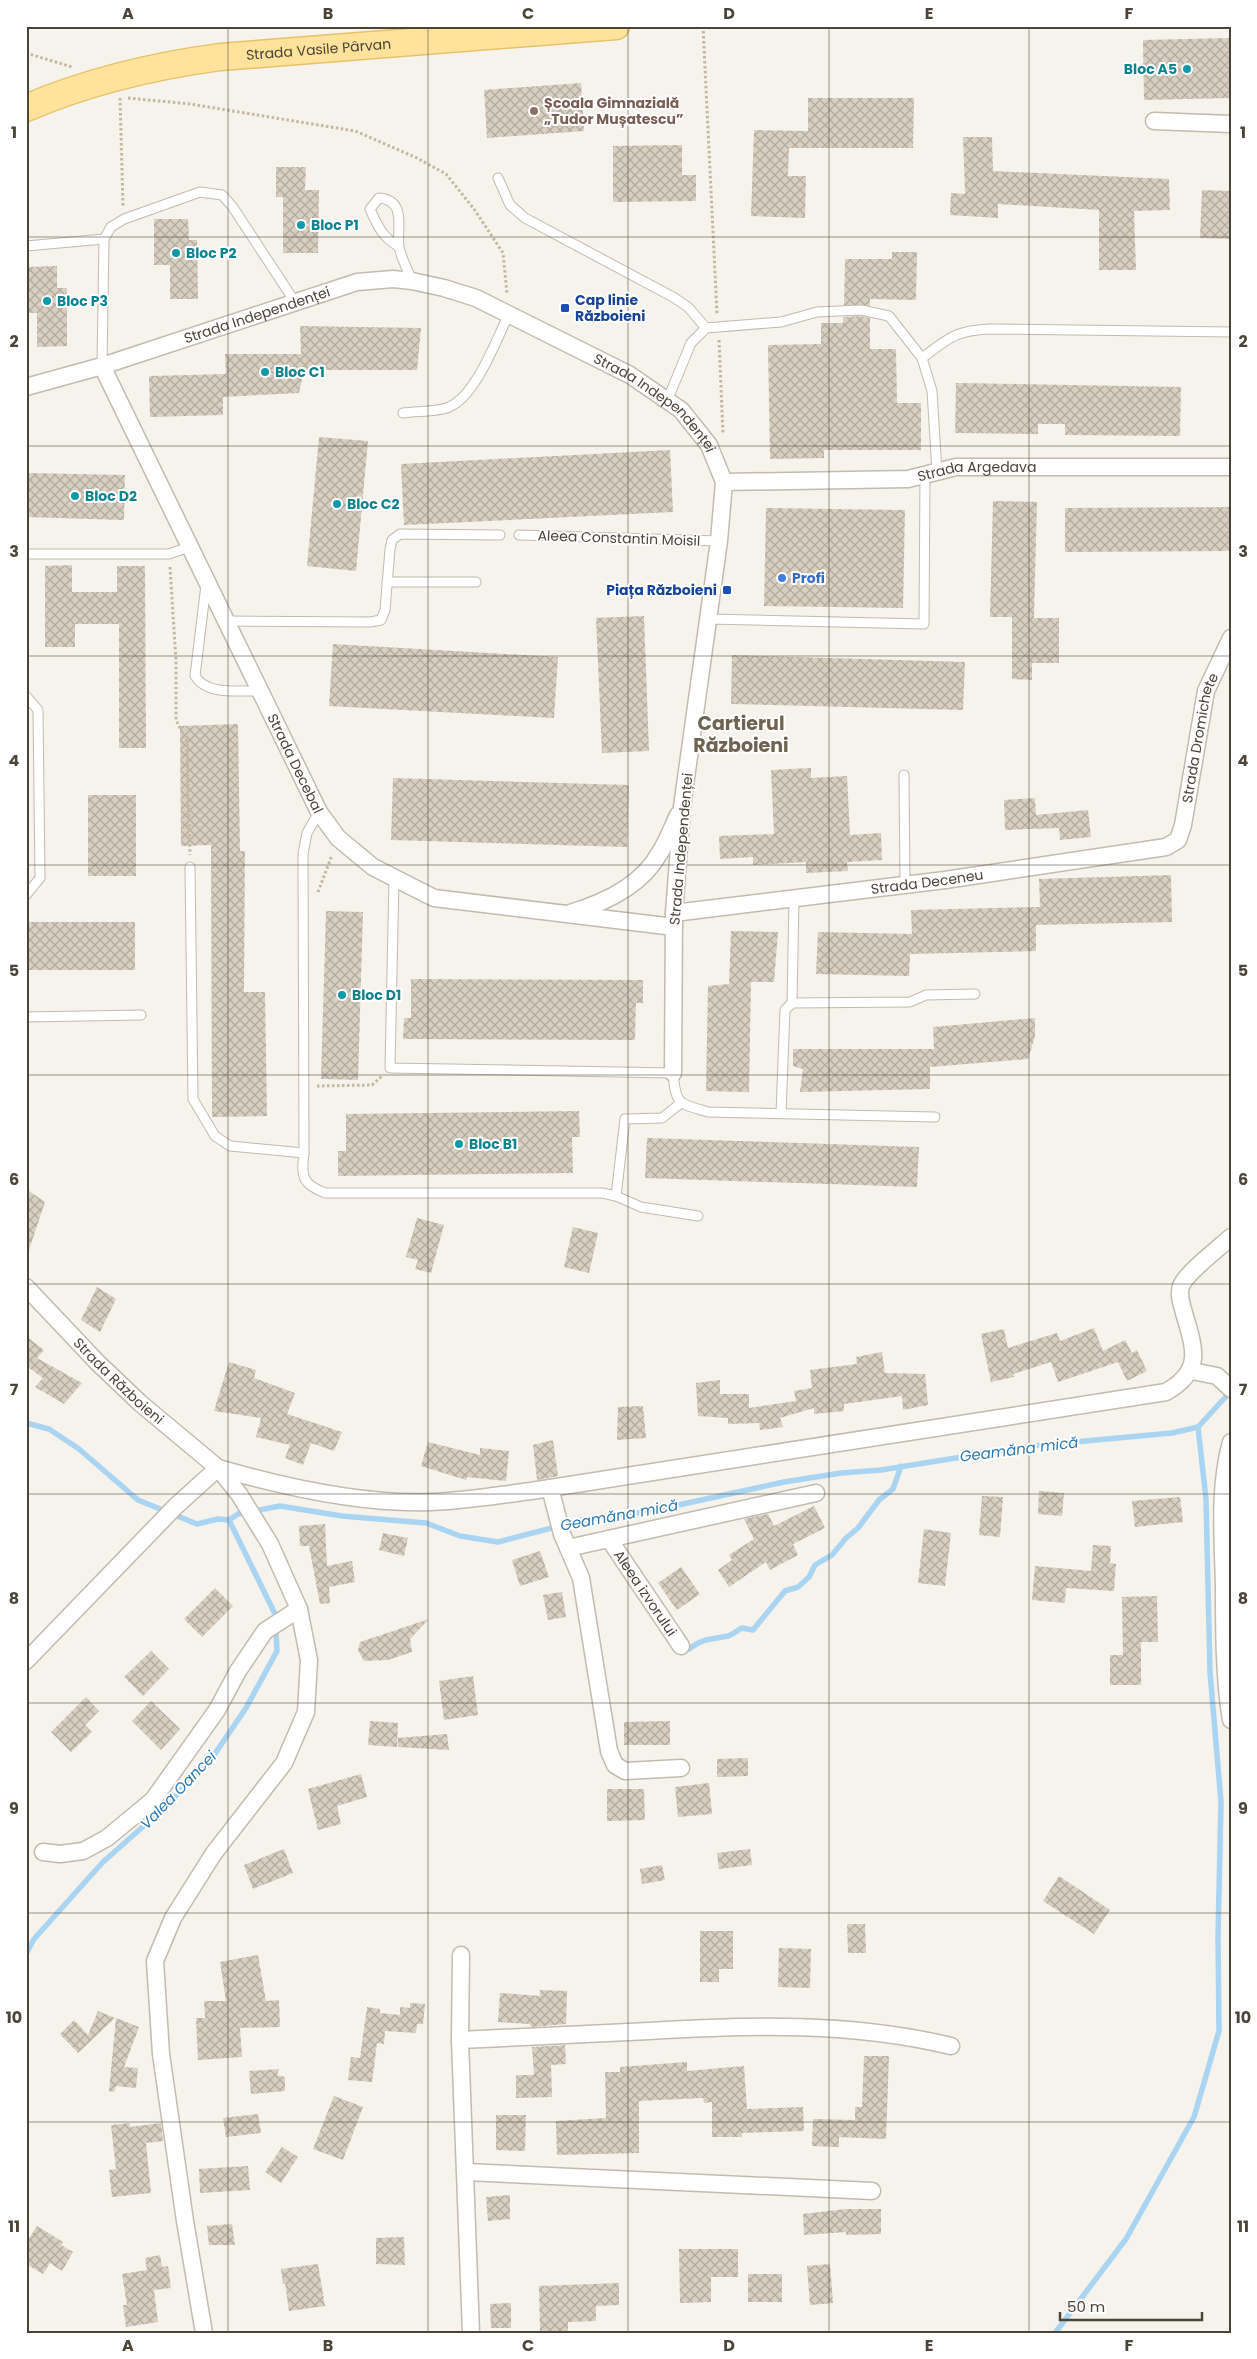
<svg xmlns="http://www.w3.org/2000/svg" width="1257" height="2359" viewBox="0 0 1257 2359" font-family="Poppins,sans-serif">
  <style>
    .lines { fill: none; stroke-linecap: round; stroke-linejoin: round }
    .stream { stroke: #a9d4f2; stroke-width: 5.5 }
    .building { fill: url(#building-cross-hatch) }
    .lane-casing { stroke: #c2bbae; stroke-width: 11 }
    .street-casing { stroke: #c2bbae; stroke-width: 19 }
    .primary-casing { stroke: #e6c16a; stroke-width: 29 }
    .path { stroke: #c4b79f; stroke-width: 3; stroke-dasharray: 2.5 2.5; stroke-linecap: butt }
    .lane { stroke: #fff; stroke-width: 9 }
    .street { stroke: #fff; stroke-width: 16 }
    .primary { stroke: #ffe39c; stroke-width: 26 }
    .grid { fill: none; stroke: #4b4439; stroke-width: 1; stroke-opacity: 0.55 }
    .culture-dot { fill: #0f9aa8; stroke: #fff; stroke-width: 2 }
    .education-dot { fill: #8d6e63; stroke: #fff; stroke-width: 2 }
    .transit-dot { fill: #1a4fb4; stroke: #fff; stroke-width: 2 }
    .shop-dot { fill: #3f7fe0; stroke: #fff; stroke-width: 2 }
    .labels { text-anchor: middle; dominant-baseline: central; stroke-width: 4; stroke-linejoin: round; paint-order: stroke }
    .street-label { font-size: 14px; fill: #4b4439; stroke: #fff }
    .culture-label { font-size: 14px; font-weight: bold; fill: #0d838f; stroke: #fff; text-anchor: start }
    .education-label { font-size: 14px; font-weight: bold; fill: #785e54; stroke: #fff; text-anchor: start }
    .transit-label { font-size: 14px; font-weight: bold; fill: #164399; stroke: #fff; text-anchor: start }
    .shop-label { font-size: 14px; font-weight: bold; fill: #366cbe; stroke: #fff; text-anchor: start }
    .water-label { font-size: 15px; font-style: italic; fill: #2e7ab2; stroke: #fff }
    .district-label { font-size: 19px; font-weight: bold; fill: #6e6250; stroke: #fff }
    .neatline { fill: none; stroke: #4b4439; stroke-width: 2 }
    .grid-label { font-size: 16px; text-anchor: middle; font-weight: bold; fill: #4b4439 }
  </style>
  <defs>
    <pattern id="building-cross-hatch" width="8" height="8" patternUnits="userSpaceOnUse" patternTransform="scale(1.25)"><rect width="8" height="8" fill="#d8cfc1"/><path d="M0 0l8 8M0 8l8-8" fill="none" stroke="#b1aa9e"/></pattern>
  </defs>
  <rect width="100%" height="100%" fill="#f6f3ec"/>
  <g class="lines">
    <g class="stream">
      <polyline points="26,1423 49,1429 79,1449 138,1500 197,1524 218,1519 229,1520 238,1514 280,1506 342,1516 426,1523 460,1536 498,1542 582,1520 651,1511 784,1482 841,1473 881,1470 1031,1446 1172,1433 1198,1427 1231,1391"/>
      <path d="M689 1649C705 1637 710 1640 728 1636 732 1635 738 1630 742 1628L753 1630 785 1591 798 1587 809 1577 815 1565 832 1555 846 1538 858 1528 879 1500 893 1489 901 1466"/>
      <polyline points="26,1954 34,1939 103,1862 156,1815 208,1764 246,1708 277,1651 275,1614 229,1520"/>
      <polyline points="1055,2333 1126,2239 1194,2117 1219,2031 1218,1936 1221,1802 1210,1672 1206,1499 1198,1427"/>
    </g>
  </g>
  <g class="building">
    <polygon points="1231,38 1231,98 1144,100 1143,40"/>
    <polygon points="581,83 584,131 487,138 484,90"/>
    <polygon points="808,98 914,98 913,148 789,148 788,176 806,176 805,218 751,216 754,130 808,131"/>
    <polygon points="963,137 992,137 993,171 1169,179 1170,210 1134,211 1136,270 1099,270 1099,210 998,204 998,218 950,215 951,193 965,194"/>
    <polygon points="682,145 682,175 696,175 696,201 613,202 613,146"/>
    <polygon points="276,167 306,167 305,190 319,190 318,253 283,253 283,197 276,197"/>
    <polygon points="1202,190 1231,191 1231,239 1200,238"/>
    <polygon points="154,219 188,219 189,240 197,240 198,299 170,299 170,265 154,265"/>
    <polygon points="892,252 917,252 916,300 870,299 870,306 844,305 845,259 892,259"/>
    <polygon points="57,266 57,288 67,288 67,346 37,347 37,313 26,313 26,267"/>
    <polygon points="860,316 870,318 870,349 896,349 897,403 921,403 921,450 824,450 824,458 770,459 768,345 821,344 821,323 843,323 843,317"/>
    <polygon points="300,326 421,328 417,370 304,370 299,393 223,397 223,415 150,417 149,376 226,374 225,354 301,354"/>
    <polygon points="956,383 1181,387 1180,436 1065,435 1065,424 1038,424 1038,434 955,433"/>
    <polygon points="319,437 368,441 356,571 307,566"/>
    <polygon points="670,450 673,512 404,525 401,464"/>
    <polygon points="26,473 125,475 124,520 26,517"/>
    <polygon points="993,501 1037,502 1034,618 1059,618 1059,663 1032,663 1032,680 1012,679 1012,617 990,617"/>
    <polygon points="1231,507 1231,551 1065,552 1065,508"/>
    <polygon points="766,508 905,510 903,608 764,606"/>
    <polygon points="72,565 72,592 117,592 117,566 145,566 146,748 119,748 119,624 75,624 75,647 45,647 45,566"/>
    <polygon points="644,616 649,751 602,753 596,618"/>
    <polygon points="333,644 558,657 554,718 329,706"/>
    <polygon points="732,655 965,662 963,710 731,704"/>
    <polygon points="238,724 240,851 245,851 244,992 265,992 267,1116 212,1117 211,845 181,846 180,726"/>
    <polygon points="811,768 811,778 847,776 850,835 881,833 882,860 847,862 848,871 806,873 806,862 753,865 753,857 720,859 719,836 774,834 771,770"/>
    <polygon points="393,778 629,785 627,847 391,840"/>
    <rect x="88" y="795" width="48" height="81"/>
    <polygon points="1035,798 1036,815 1088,810 1091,837 1060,840 1059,828 1005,830 1004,800"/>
    <polygon points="1171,875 1172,922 1036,925 1036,951 910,954 909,976 816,974 818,932 912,934 911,910 1040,907 1039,879"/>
    <polygon points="326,911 363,912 358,1080 321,1079"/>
    <rect x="26" y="922" width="109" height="48"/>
    <polygon points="731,931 778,932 774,982 751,982 749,1092 706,1091 708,986 729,984"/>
    <polygon points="411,979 643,980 643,1003 636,1003 635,1040 403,1039 404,1018 411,1018"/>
    <polygon points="1035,1018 1035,1036 1028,1059 930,1067 930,1089 800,1092 803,1069 793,1066 793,1049 934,1049 933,1027"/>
    <polygon points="579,1111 580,1137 572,1137 573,1173 338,1176 338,1151 346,1151 346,1114"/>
    <polygon points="647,1138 919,1147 917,1187 645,1178"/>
    <polygon points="26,1189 45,1202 29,1250 26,1249"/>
    <polygon points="417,1218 444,1225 431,1273 415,1269 418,1260 406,1257"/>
    <polygon points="573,1227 598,1233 589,1273 564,1267"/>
    <polygon points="97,1287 116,1299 100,1332 81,1320"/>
    <polygon points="1094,1328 1103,1351 1125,1340 1132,1353 1137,1350 1147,1371 1127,1381 1118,1362 1058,1382 1051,1362 1013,1374 1014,1377 991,1382 981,1334 1004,1329 1008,1348 1057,1333 1060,1341"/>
    <polygon points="26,1336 44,1350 37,1358 82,1383 64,1404 35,1387 43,1378 29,1368 26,1370"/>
    <polygon points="882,1352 885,1373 925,1374 928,1405 903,1410 902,1396 844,1404 844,1411 814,1414 814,1408 780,1418 783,1427 760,1430 759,1423 728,1424 728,1418 698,1416 696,1383 720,1380 720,1394 749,1394 749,1408 796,1401 794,1391 812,1388 810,1370 857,1364 856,1357"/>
    <polygon points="229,1362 256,1370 254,1378 295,1393 287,1414 342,1432 334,1451 311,1443 303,1465 285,1458 290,1445 256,1437 261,1418 214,1411"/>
    <polygon points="643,1406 646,1438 617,1440 618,1407"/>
    <polygon points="553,1440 558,1476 537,1480 533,1445"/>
    <polygon points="428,1442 480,1455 480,1448 509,1451 506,1481 467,1477 466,1480 421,1466"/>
    <polygon points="1039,1491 1064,1493 1062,1516 1038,1514"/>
    <polygon points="982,1496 1003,1497 1000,1537 979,1535"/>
    <polygon points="1180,1497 1183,1522 1135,1527 1132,1501"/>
    <polygon points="814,1506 825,1528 793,1544 798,1555 770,1570 766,1562 729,1587 718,1570 732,1560 729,1555 754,1539 744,1519 768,1514 774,1526"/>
    <polygon points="325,1524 327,1566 352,1561 355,1582 329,1587 330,1603 320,1604 309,1546 300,1546 299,1526"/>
    <polygon points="924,1529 951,1533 945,1586 918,1583"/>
    <polygon points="383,1533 408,1538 404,1556 379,1550"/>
    <polygon points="1093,1545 1111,1546 1110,1563 1116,1564 1114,1591 1066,1588 1065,1603 1032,1600 1035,1566 1091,1571"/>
    <polygon points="540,1551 549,1577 520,1586 512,1560"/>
    <polygon points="681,1567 700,1594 677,1610 658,1583"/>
    <polygon points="215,1588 233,1606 202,1637 184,1619"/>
    <polygon points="562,1592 566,1617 548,1620 543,1595"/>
    <polygon points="1157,1596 1158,1642 1141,1642 1141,1685 1110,1685 1110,1655 1123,1655 1122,1597"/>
    <polygon points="429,1619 410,1639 412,1652 388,1660 364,1661 358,1650 360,1642"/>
    <polygon points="151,1651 169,1669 143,1696 124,1677"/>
    <polygon points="473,1676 478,1715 444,1720 439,1681"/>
    <polygon points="86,1697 99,1711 85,1725 92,1732 71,1752 51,1732"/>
    <polygon points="151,1701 180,1729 161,1750 132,1721"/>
    <polygon points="370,1721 398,1723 397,1747 368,1745"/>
    <polygon points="670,1721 670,1745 624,1745 624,1722"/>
    <polygon points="447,1734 449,1750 398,1747 398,1738"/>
    <polygon points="748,1758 748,1776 717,1777 717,1759"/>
    <polygon points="361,1774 367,1797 337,1806 341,1824 318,1830 308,1789"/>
    <polygon points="709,1783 712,1814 678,1817 675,1787"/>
    <polygon points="607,1789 644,1789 645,1820 607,1821"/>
    <polygon points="284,1849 293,1873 253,1889 244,1865"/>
    <polygon points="750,1849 752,1865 719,1869 717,1853"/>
    <polygon points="662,1865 665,1880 642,1884 640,1869"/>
    <polygon points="1059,1876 1110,1910 1094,1934 1043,1901"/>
    <polygon points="847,1924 865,1924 866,1953 848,1953"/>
    <polygon points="700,1931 733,1931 733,1969 719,1969 719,1982 700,1982"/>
    <polygon points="779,1948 811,1949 810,1988 778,1987"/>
    <polygon points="258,1955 266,2001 279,2000 280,2027 240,2028 242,2057 198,2060 196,2018 205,2018 204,2001 226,2001 220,1962"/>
    <polygon points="540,1990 567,1991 566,2024 531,2027 530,2024 498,2022 500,1993 540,1996"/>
    <polygon points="410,2003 425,2004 423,2024 417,2024 416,2033 385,2031 384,2044 377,2043 372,2082 348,2080 351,2057 360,2058 367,2007 380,2009 380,2013 400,2015 400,2007 410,2008"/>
    <polygon points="98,2011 115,2018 78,2053 60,2034 74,2020 88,2035"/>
    <polygon points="116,2018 139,2027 124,2067 138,2068 136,2088 116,2086 114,2092 109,2091"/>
    <polygon points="565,2045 566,2064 551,2065 552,2097 516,2098 516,2075 534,2075 532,2047"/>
    <polygon points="864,2056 889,2056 886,2139 839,2137 839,2147 812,2146 813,2119 855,2120 855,2107 862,2107"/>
    <polygon points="687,2062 687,2071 744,2066 747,2109 803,2107 804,2131 742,2133 742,2137 712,2137 712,2102 704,2103 703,2098 639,2101 639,2153 557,2155 556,2121 606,2118 605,2072 620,2072 620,2067"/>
    <polygon points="279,2069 277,2075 285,2077 285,2091 251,2094 249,2071"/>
    <polygon points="334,2096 363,2107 343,2160 313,2149"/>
    <polygon points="258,2114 261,2133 226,2137 223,2118"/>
    <polygon points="496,2115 526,2115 525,2151 496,2150"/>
    <polygon points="130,2123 130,2127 161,2123 163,2141 146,2143 151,2193 112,2197 109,2170 116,2169 111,2125"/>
    <polygon points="282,2147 298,2157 281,2183 265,2172"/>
    <polygon points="248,2166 250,2190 200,2193 199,2169"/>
    <polygon points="510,2195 510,2219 488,2221 486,2197"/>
    <polygon points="846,2209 881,2209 881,2234 846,2235 846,2232 804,2235 803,2214"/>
    <polygon points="232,2224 235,2245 209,2245 207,2226"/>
    <polygon points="37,2226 63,2242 61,2245 73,2252 62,2271 50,2263 43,2274 26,2264 26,2243"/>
    <polygon points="404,2237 405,2265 376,2264 376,2238"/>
    <polygon points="679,2249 738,2249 738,2277 711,2277 711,2302 680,2303"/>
    <polygon points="160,2255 162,2267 168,2266 171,2288 154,2290 158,2322 126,2327 123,2305 127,2305 122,2274 147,2270 145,2258"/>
    <polygon points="318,2264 325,2306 289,2311 285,2283 283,2284 281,2269"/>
    <polygon points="830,2264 833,2303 810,2305 807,2266"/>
    <rect x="748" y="2274" width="34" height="28"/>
    <polygon points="619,2283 619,2305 596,2306 596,2321 568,2322 568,2331 540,2332 539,2286"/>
    <polygon points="511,2303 511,2328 491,2328 490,2304"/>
  </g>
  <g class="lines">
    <defs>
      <g id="lane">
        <polyline points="498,178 510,205 525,218 673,297 688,307 706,328"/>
        <polyline points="26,246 104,239"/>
        <path d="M398 246C383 238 377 225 370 209L379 198C408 200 396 232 399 247 401 258 408 270 412 281"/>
        <path d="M922 358C949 338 954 331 989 329L1231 332"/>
        <polyline points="102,366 104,239 111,227 124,219 200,192 222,195 232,206 295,302"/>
        <polyline points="667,401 691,343 706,328 781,322 817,312 861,310 889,316 922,358 932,391 937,472"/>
        <path d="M403 413C416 411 439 412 449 407 476 396 496 340 509 314"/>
        <polyline points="519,535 719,541"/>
        <polyline points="26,554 169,554 189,547"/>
        <polyline points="387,582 476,582"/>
        <path d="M206 585 195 676C207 696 240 690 261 691"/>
        <polyline points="708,619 924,624 925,475"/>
        <polyline points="226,621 370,622 381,620 385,610 390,549 392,540 400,534 500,535"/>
        <polyline points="26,696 38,710 40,878 26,895"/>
        <polyline points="904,775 905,884"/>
        <path d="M319 812 307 833 303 854 304 1153C301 1177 302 1184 325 1193H602L616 1196 641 1207 698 1216"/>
        <polyline points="190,867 193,1099 215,1136 230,1146 304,1153"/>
        <path d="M394 878 390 1068 673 1073C676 1105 678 1103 708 1112L935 1117"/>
        <polyline points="792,1003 794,898"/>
        <polyline points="26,1017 141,1015"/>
        <polyline points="781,1113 785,1010 792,1003 910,1002 926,995 975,994"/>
        <polyline points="616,1196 625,1119 662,1118 681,1103"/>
      </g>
      <g id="street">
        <polyline points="1154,121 1231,124"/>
        <path id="s1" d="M102 366 319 812 338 838 373 867 434 898 674 927"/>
        <path id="s2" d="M26 387 102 366 357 282 393 279 412 281 444 288 476 298 630 375 681 410 709 445 724 482 719 541 682 807 674 913 673 1073"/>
        <path id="s3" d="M724 482 908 479 956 467H1231"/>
        <path d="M570 913C604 903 641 886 659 854 667 842 672 828 678 815"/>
        <path id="s4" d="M674 913 945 880 1166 847 1178 840 1183 825 1206 691 1231 638"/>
        <path id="s5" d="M26 1287 97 1362 140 1403 218 1468 239 1494 270 1544 299 1609 309 1660 306 1712 284 1763 214 1853 173 1918 155 1961 161 2054 185 2221 204 2333"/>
        <polyline points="1192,1371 1217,1376 1231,1389"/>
        <path d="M1231 1442C1218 1489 1223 1539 1224 1587 1224 1628 1224 1679 1231 1720"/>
        <path d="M218 1468C284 1487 363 1505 432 1502 465 1501 499 1495 531 1491L1166 1392C1203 1371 1195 1350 1184 1313 1182 1305 1178 1295 1181 1286 1186 1273 1219 1248 1231 1237"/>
        <polyline points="550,1488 562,1534 581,1578 609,1751 615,1765 625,1771 681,1768"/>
        <path id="s6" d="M609 1539 681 1646"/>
        <polyline points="568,1548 816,1493"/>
        <polyline points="26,1661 176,1506 218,1468"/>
        <polyline points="43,1852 60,1854 83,1851 107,1838 153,1800 217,1710 238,1671 265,1631 299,1609"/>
        <polyline points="461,1955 460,2040 471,2333"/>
        <path d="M460 2040C523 2037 586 2034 649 2031 750 2025 851 2022 951 2046"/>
        <polyline points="466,2172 872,2191"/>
      </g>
      <g id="primary">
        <path id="s7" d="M26 108C89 81 153 66 220 57L616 26"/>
      </g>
    </defs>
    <use href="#lane" class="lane-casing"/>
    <use href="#street" class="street-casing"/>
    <use href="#primary" class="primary-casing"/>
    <g class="path">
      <polyline points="703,26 717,314"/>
      <polyline points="26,53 72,67"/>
      <polyline points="120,98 123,206"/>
      <polyline points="128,98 190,104 355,131 415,157 446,174 474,209 503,253 507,294"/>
      <polyline points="719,340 723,434"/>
      <polyline points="170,567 176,661 176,720 187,742 190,855"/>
      <polyline points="318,892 332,855"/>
      <polyline points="317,1086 372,1085 382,1076"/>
    </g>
    <use href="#lane" class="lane"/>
    <use href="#street" class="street"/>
    <use href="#primary" class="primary"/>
  </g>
  <path class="grid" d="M228 26V2333M428 26V2333M628 26V2333M829 26V2333M1029 26V2333M26 237H1231M26 446H1231M26 656H1231M26 865H1231M26 1075H1231M26 1284H1231M26 1494H1231M26 1703H1231M26 1913H1231M26 2122H1231"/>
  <g class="culture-dot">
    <circle cx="1187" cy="69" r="5"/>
    <circle cx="301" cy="225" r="5"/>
    <circle cx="176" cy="253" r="5"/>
    <circle cx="47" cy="301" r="5"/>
    <circle cx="265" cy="372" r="5"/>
    <circle cx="75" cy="496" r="5"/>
    <circle cx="337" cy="504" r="5"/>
    <circle cx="342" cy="995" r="5"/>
    <circle cx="459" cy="1144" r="5"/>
  </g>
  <circle class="education-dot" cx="534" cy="111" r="5"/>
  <g class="transit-dot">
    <rect x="560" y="303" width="10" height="10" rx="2.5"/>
    <rect x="722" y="585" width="10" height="10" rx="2.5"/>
  </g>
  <circle class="shop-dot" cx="782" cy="578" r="5"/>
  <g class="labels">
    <g class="street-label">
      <text stroke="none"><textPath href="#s7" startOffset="300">Strada Vasile Pârvan</textPath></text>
      <text stroke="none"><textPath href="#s2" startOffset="242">Strada Independenței</textPath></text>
      <text stroke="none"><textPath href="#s2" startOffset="678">Strada Independenței</textPath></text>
      <text stroke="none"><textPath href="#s3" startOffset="254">Strada Argedava</textPath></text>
      <text transform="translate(619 538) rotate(2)">Aleea Constantin Moisil</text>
      <text stroke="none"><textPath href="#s4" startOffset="615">Strada Dromichete</textPath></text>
      <text stroke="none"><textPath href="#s1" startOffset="442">Strada Decebal</textPath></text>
      <text transform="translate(681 849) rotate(-85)">Strada Independenței</text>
      <text stroke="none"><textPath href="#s4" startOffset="255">Strada Deceneu</textPath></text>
      <text stroke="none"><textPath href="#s5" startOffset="132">Strada Războieni</textPath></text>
      <text stroke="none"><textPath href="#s6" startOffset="65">Aleea izvorului</textPath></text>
    </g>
    <g class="culture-label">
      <text x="1177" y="69" text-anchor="end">Bloc A5</text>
      <text x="311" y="225">Bloc P1</text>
      <text x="186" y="253">Bloc P2</text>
      <text x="57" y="301">Bloc P3</text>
      <text x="275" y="372">Bloc C1</text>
      <text x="85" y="496">Bloc D2</text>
      <text x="347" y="504">Bloc C2</text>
      <text x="352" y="995">Bloc D1</text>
      <text x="469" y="1144">Bloc B1</text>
    </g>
    <g class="education-label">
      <text x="544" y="103">Școala Gimnazială<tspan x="544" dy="16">„Tudor Mușatescu”</tspan></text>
    </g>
    <g class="transit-label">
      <text x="575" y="300">Cap linie<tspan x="575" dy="16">Războieni</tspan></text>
      <text x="717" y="590" text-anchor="end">Piața Războieni</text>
    </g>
    <g class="shop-label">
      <text x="792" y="578">Profi</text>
    </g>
    <g class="water-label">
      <text transform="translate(1019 1449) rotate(-7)">Geamăna mică</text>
      <text transform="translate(619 1515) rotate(-10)">Geamăna mică</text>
      <text transform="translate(178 1790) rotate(-46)">Valea Oancei</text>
    </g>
    <g class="district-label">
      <text x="741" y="723">Cartierul<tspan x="741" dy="22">Războieni</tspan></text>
    </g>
  </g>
  <rect width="1257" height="2359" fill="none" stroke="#ffffff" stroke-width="55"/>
  <path d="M1060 2312v8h142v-8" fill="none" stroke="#4b4439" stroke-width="2.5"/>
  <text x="1067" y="2312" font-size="15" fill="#4b4439" stroke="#ffffff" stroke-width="4" paint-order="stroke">50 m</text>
  <rect x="28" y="28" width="1202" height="2304" class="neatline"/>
  <g class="grid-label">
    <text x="128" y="19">A</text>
    <text x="328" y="19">B</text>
    <text x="528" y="19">C</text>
    <text x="729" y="19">D</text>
    <text x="929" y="19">E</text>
    <text x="1129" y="19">F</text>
    <text x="14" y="138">1</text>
    <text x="1243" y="138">1</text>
    <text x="14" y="347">2</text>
    <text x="1243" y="347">2</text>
    <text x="14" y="557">3</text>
    <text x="1243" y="557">3</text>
    <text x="14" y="766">4</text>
    <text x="1243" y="766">4</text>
    <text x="14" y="976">5</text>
    <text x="1243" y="976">5</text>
    <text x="14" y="1185">6</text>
    <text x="1243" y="1185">6</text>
    <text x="14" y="1395">7</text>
    <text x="1243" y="1395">7</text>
    <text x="14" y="1604">8</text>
    <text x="1243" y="1604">8</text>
    <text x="14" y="1814">9</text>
    <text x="1243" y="1814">9</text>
    <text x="14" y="2023">10</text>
    <text x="1243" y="2023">10</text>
    <text x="14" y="2232">11</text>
    <text x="1243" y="2232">11</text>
    <text x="128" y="2351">A</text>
    <text x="328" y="2351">B</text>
    <text x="528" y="2351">C</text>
    <text x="729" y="2351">D</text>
    <text x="929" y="2351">E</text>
    <text x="1129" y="2351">F</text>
  </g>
</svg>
